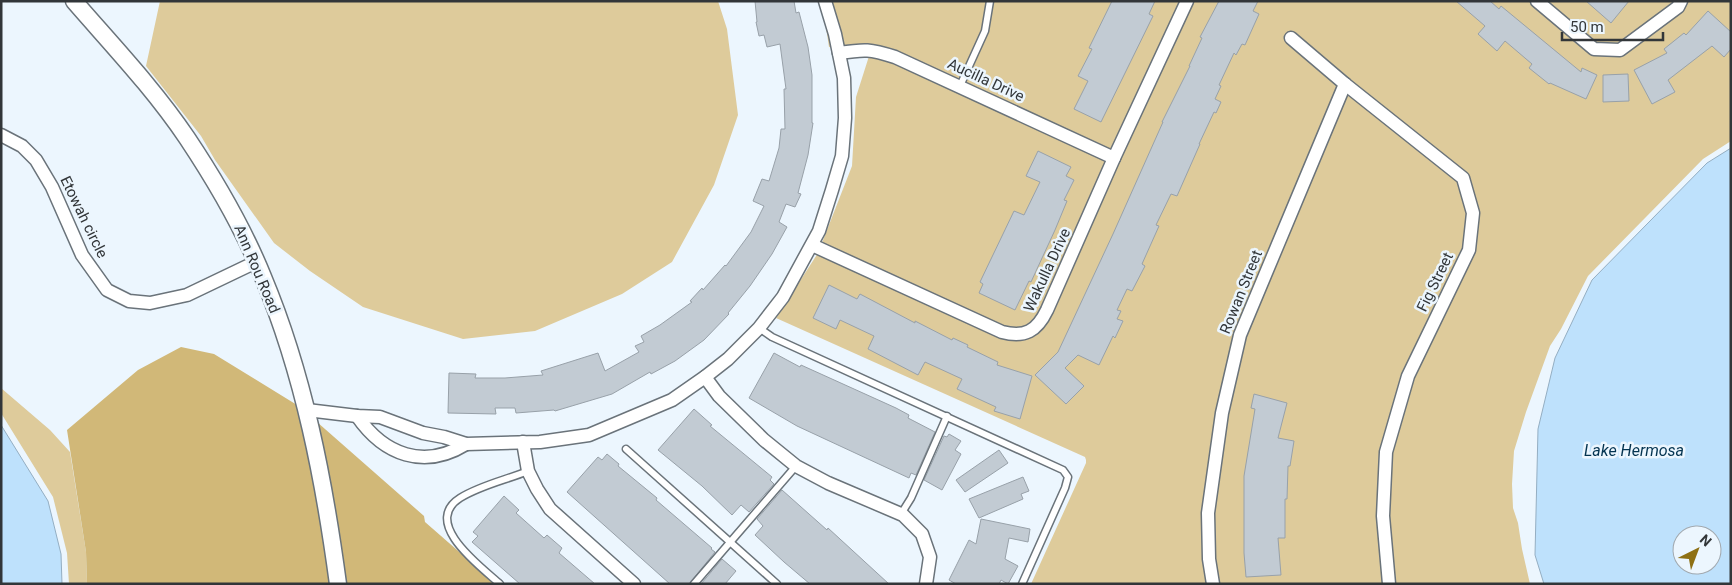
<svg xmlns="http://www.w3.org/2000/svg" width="1732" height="585" viewBox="0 0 1732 585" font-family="Roboto,sans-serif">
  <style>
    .green { fill: #decb9b }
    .forest { fill: #d1b878 }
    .water { fill: #bee1fc; stroke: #94aec2; fill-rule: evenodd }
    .building { fill: #c2cbd3; stroke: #98a1a9 }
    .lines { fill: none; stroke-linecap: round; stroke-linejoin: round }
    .lane-casing { stroke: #6a737a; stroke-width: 9 }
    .street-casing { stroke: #6a737a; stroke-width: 15 }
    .secondary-casing { stroke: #6a737a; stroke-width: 19 }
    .lane { stroke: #fff; stroke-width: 6 }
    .street { stroke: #fff; stroke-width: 12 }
    .secondary { stroke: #fff; stroke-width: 16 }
    .labels { text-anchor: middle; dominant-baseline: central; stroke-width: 5; stroke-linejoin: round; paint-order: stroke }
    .street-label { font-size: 15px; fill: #323639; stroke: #ecf6fe }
    .water-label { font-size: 16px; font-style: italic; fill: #043451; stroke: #ecf6fe }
  </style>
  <rect width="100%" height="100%" fill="#ecf6fe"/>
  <g class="green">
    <polygon points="160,1 718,1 727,29 738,115 714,185 672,262 622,294 535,331 463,339 363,307 310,271 274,243 215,160 201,136 146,66"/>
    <polygon points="822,1 1731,1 1731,141 1703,159 1588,276 1561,329 1550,346 1526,412 1514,451 1512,484 1513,508 1518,523 1522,549 1530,584 1031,584 1086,463 1086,460 1085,457 776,318 818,253 852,166 856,97 870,53 829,47"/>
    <polygon points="1,388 50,430 70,452 86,552 87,584 69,584 67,553 53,497 1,413"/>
  </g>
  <g class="forest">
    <polygon points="181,347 214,354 297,405 320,507 331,584 87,584 86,552 67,430 138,370"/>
    <polygon points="317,422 424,516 425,522 496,584 346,584 334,503"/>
  </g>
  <g class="water">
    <path d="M1731 148V584H1544L1535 555 1538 429 1555 358 1592 280 1707 163ZM1682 535H1712V565H1682Z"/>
    <polygon points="1,425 48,501 61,554 62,584 1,584"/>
  </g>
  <g class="building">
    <polygon points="755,1 794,1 796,13 799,12 808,47 812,75 812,123 813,123 808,155 798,193 801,194 795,207 786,204 779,222 787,227 772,254 750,286 728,313 729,314 704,340 675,361 651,374 650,372 612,394 555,411 554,410 516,413 515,408 495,408 496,414 448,413 449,373 476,374 475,378 505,378 543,375 541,371 598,353 605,371 639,352 635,346 644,342 641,336 660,325 692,302 690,301 702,288 703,290 725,265 726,266 751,232 764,206 753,201 762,179 769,181 779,148 781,129 785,129 784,89 786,89 780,44 767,47 764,35 759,36 756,22 757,22"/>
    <polygon points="1112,1 1155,1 1149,14 1153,16 1101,122 1074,109 1088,81 1078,76 1092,49 1089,48"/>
    <polygon points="1219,1 1258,1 1253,11 1259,14 1245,45 1242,44 1236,55 1234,53 1219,85 1221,86 1215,99 1221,102 1216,113 1214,112 1199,144 1200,144 1177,196 1171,194 1156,225 1159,226 1142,264 1145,266 1132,291 1127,289 1117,310 1121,311 1117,319 1123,321 1115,338 1113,336 1099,365 1078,355 1065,368 1084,386 1066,404 1035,375 1058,352 1113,234 1163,122 1162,122 1190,66 1189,66 1202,38 1200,37"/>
    <polygon points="1456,1 1490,1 1499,9 1501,6 1581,72 1582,68 1597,75 1586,99 1550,83 1549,84 1529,68 1532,64 1505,41 1497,51 1478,34 1485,26"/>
    <polygon points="1586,1 1629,1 1611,23"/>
    <polygon points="1708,11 1731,32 1731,49 1724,57 1712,46 1668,80 1675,92 1652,104 1634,70 1667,53 1664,49 1684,33 1686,35"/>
    <polygon points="1628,74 1629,101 1603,102 1603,75"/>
    <polygon points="1038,151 1071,167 1066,176 1074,180 1064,200 1067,201 1055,230 1031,282 1029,281 1015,310 979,293 983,284 980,282 1014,211 1024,215 1040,182 1026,176"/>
    <polygon points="829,285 857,299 860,294 915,323 915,321 952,340 953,338 968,345 967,347 998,362 997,365 1032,376 1020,419 994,411 996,407 957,389 962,379 925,362 918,375 868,349 874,336 840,320 836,329 813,318"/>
    <polygon points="774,353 800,367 801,365 896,408 909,415 908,418 935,432 916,475 911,473 909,478 797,426 749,398"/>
    <polygon points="1254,394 1287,403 1278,438 1294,441 1290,466 1288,466 1287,499 1285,499 1285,538 1278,538 1281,575 1246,577 1244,553 1244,476 1255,409 1251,408"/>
    <polygon points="694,409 712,425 710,426 772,477 770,480 774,484 749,512 741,505 732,515 702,486 658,450"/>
    <polygon points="949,434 961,441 955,450 961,454 942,490 924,480 944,436 947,437"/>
    <polygon points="999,450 1008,463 965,492 956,480"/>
    <polygon points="607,454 619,464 618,466 657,498 656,500 712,548 711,549 715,552 689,584 670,584 567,492 598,457 602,460"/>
    <polygon points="1023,477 1029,491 1021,494 1023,499 979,518 969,499"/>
    <polygon points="782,490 827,530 828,528 889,584 810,584 784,562 755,535 763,526 757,519"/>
    <polygon points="504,496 519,510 516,513 544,538 547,535 562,548 559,553 595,584 520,584 472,542 478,536 473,532"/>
    <polygon points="981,519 1030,529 1028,542 1009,538 1005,559 1018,566 1008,584 1001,580 999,584 956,584 949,580 969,540 976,544"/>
    <polygon points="722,559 736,571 725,584 701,584"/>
  </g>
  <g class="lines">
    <defs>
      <g id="lane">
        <polyline points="960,86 985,31 990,1"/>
        <polyline points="759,328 772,337 1063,470 1068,477 1065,488 1022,584"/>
        <polyline points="626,449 777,584"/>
        <polyline points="901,514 911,498 947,416"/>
        <path d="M500 584C481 567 421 523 460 498 481 485 506 480 528 471"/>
        <polyline points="694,584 796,466"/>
      </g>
      <g id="street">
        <polyline points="1537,1 1594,49 1620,50 1678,7 1681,1"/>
        <polyline points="1291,38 1345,84 1463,178 1473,213 1469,250 1408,376 1386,452 1383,516 1389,584"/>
        <path d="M839 53C865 49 870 49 895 57L1114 158"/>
        <polyline points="1,135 22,146 36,160 52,187 82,255 107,290 129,301 150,303 187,295 256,262"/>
        <path d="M812 245 1002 332C1025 338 1037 331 1047 310L1114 158 1187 1"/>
        <polyline points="705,377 719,396 764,440 796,466 828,483 903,515 922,534 930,557 926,584"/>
        <polyline points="307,410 357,416 380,417 423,433 444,437 466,444 540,442 589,435 672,400 705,377 728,359 759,328 783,297 819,231 832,190 842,156 845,118 844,78 835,34 825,1"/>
        <path d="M357 416C384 455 424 470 466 444"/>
        <polyline points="523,442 528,471 537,489 550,509 634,584"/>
        <polyline points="1213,584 1209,559 1208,513 1222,413 1240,335 1345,84"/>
      </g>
      <path id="secondary" d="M74 1C113 46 154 89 187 138 215 180 244 230 263 277 304 375 324 480 338 584"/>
    </defs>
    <use href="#lane" class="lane-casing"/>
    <use href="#street" class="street-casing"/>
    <use href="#secondary" class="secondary-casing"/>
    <use href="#lane" class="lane"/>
    <use href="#street" class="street"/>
    <use href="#secondary" class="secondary"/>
  </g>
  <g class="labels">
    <g class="street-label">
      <text transform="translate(986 80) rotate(25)">Aucilla Drive</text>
      <text transform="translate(84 217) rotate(64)">Etowah circle</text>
      <text transform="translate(257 269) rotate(67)">Ann Rou Road</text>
      <text transform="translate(1047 270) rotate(-65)">Wakulla Drive</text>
      <text transform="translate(1435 282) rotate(-64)">Fig Street</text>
      <text transform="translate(1241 292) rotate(-68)">Rowan Street</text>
    </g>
    <g class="water-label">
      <text x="1634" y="450">Lake Hermosa</text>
    </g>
  </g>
  <rect width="1732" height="585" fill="none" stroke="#323639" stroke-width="5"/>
  <g transform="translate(1697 550) rotate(42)"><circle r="24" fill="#ecf6fe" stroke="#a2a9af"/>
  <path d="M0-4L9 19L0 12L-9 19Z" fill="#8e7014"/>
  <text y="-8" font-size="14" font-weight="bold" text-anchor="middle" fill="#323639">N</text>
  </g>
  <path d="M1562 32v8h101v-8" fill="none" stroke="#323639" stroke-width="2.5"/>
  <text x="1570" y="32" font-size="15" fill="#323639" stroke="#ecf6fe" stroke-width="4" paint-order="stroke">50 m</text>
</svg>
